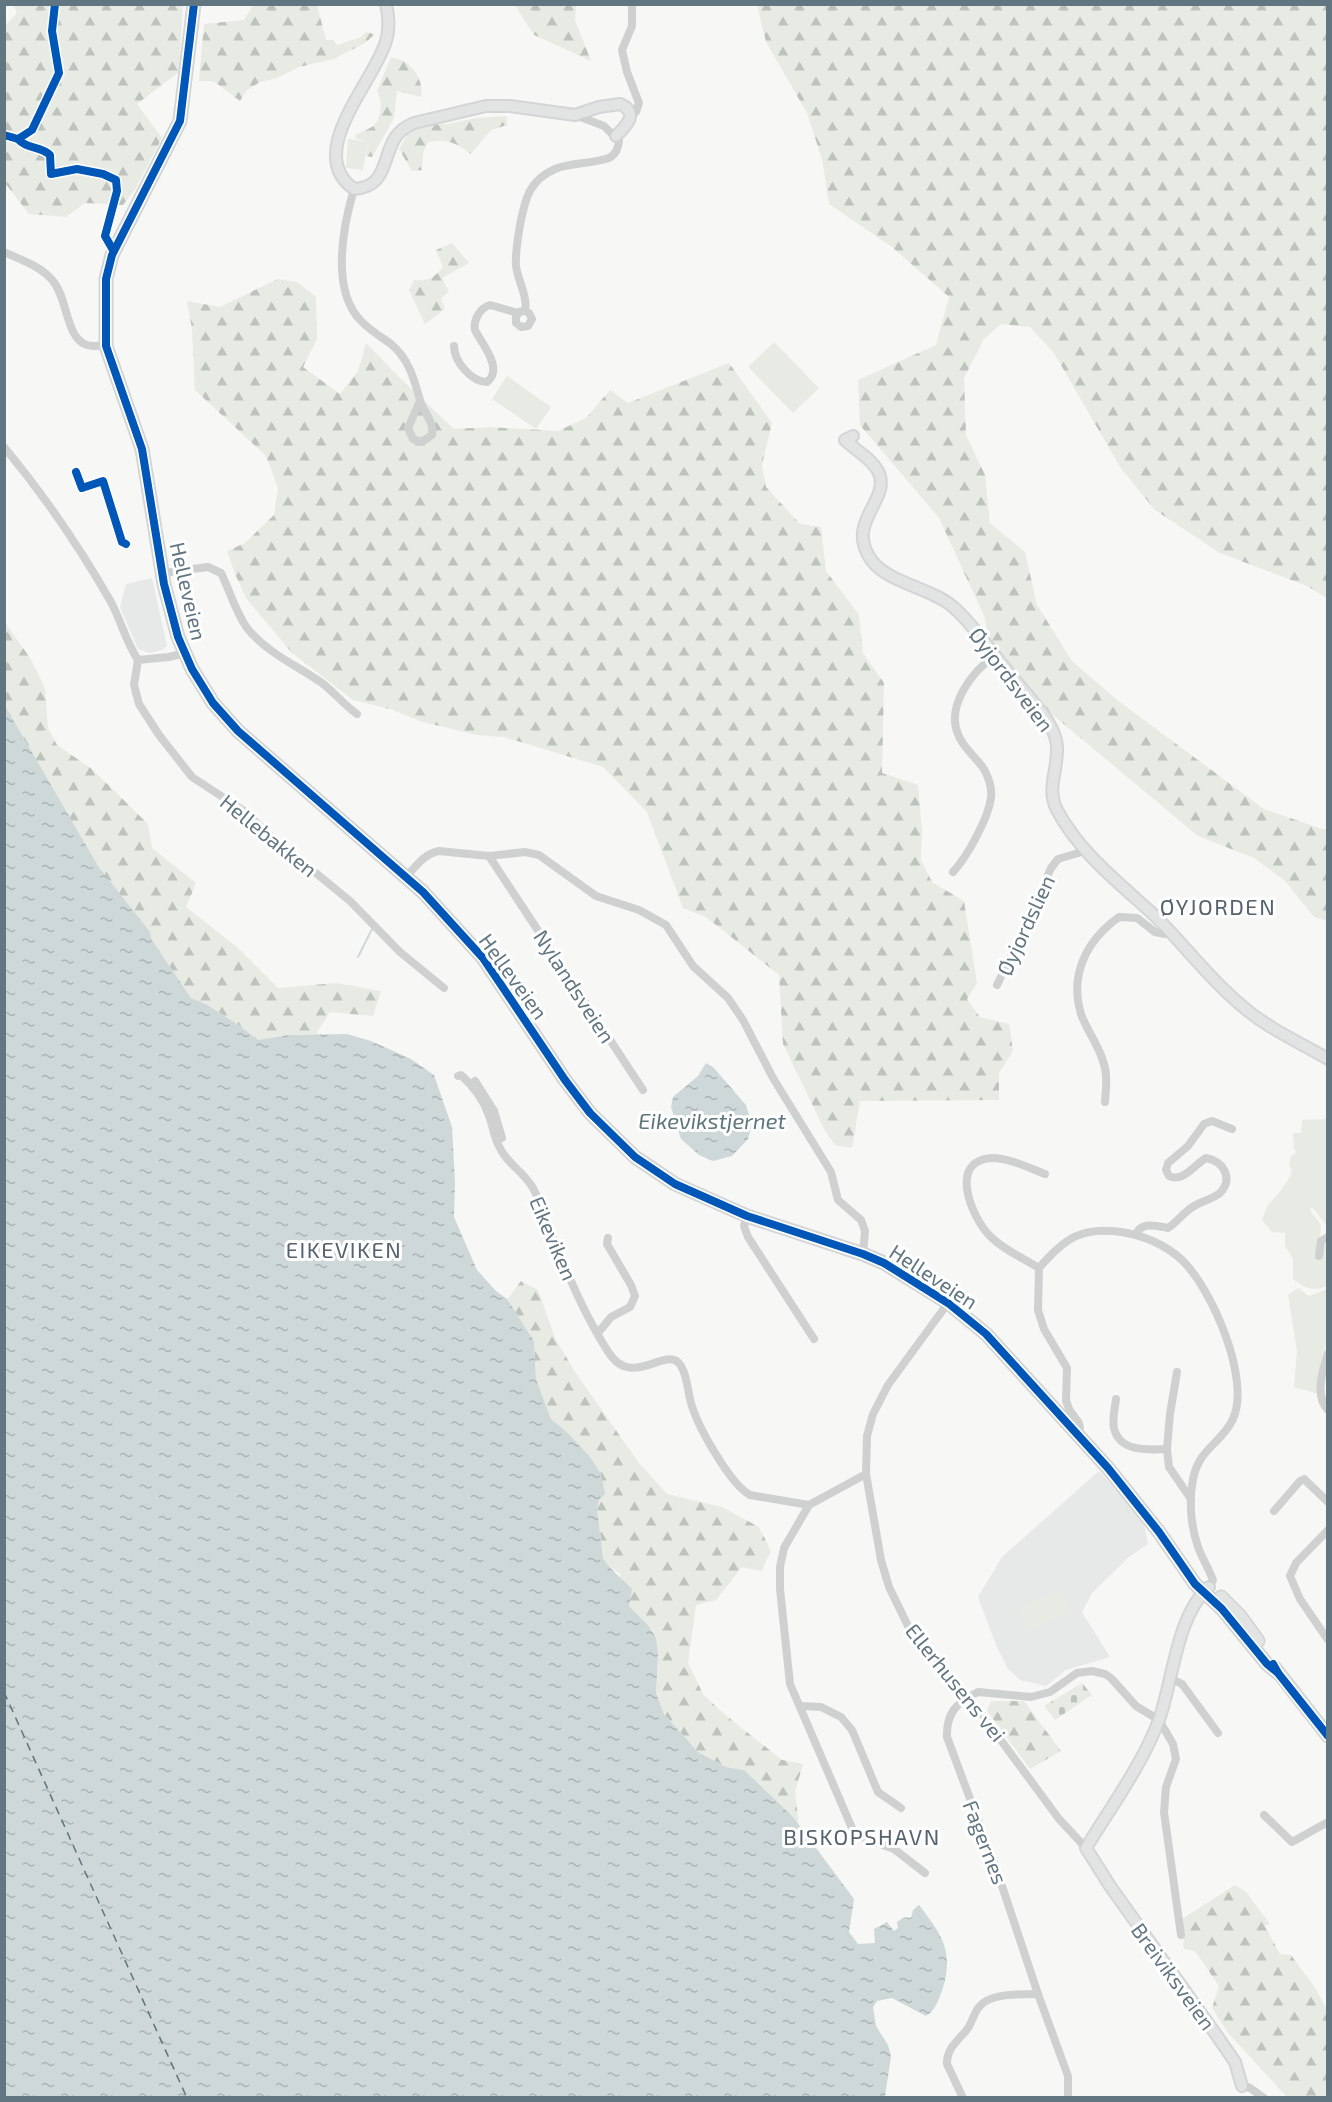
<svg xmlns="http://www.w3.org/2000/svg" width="1332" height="2102" viewBox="0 0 1332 2102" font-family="'Exo 2',sans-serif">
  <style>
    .built { fill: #e7e9e8 }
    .green { fill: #e7ebe4 }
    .forest { fill: url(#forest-firs) }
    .cemetery { fill: url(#cemetery-stones) }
    .water { fill: url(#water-ripples) }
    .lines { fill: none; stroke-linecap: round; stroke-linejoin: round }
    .stream { stroke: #ced8d9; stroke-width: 2 }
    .ferry { stroke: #5d767c; stroke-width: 1.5; stroke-dasharray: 8 6; stroke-linecap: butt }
    .secondary-casing { stroke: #d4d5d6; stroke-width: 14 }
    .primary-casing { stroke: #d2d3d4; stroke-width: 15 }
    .street { stroke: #cfd1d1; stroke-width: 8 }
    .secondary { stroke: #e2e3e3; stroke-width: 10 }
    .primary { stroke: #e2e3e3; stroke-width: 12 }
    .cycleway-casing { stroke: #fff; stroke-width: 11 }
    .cycleway { stroke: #0057b8; stroke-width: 8 }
    .labels { text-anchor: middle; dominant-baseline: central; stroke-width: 6; stroke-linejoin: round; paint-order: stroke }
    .street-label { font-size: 21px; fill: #627682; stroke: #fff }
    .neighbourhood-label { font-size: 22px; letter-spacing: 1.5px; fill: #54636d; stroke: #fff }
    .water-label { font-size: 22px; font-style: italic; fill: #5d767c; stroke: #fff }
  </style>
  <defs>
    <pattern id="forest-firs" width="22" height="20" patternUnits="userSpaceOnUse" patternTransform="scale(1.5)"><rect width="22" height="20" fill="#e7ebe4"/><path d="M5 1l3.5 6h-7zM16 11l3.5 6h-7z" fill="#bfc3be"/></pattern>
    <pattern id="cemetery-stones" width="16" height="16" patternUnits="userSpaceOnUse" patternTransform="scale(1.5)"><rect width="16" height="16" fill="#e7ebe4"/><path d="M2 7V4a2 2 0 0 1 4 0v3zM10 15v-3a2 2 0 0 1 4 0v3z" fill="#bfc3be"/></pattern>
    <pattern id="water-ripples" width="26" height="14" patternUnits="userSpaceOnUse" patternTransform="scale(1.5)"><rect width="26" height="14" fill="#ced8d9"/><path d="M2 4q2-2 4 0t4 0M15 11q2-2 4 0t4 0" fill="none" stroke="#abb4b5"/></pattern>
  </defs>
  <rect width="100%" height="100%" fill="#f7f7f6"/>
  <g class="built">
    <polygon points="152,578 167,646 162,650 150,653 138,649 120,607 126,584"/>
    <polygon points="1099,1471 1143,1520 1148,1544 1129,1557 1092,1593 1082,1612 1110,1657 1066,1670 1046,1686 1020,1680 1008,1669 996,1645 978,1597 1002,1557"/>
  </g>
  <g class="green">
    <polygon points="348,139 368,142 363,170 346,168"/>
    <polygon points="774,342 819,388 793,413 748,367"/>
    <polygon points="507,376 551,407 536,429 492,399"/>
    <path d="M1327 1119V1226L1312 1207 1310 1210 1321 1225 1318 1259 1327 1242V1286C1314 1292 1304 1288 1293 1279V1259L1285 1246V1233L1272 1232 1262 1220C1264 1215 1266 1206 1271 1202 1278 1194 1289 1182 1292 1170L1289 1165 1291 1156 1295 1154 1296 1151 1294 1149 1293 1133H1301L1302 1120Z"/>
    <polygon points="1298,1288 1309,1296 1327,1289 1327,1339 1319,1372 1318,1394 1294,1387 1297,1351 1288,1295"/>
    <polygon points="1061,1590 1071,1612 1029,1630 1019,1609"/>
  </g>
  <g class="forest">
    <polygon points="13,5 183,5 179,72 137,104 162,138 134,191 123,205 85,203 66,217 29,214 5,183 4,27 17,13"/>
    <polygon points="253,5 317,5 326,40 333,40 337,45 361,37 366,32 375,34 365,43 334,59 299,67 277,78 260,82 246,91 240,101 216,83 210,81 199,81 204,24 244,20"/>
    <polygon points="515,5 576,5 575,20 591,61 534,35"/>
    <polygon points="757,5 1327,5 1327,598 1307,586 1220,553 1155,510 1120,467 1054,353 1030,327 1001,324 984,339 964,378 966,435 985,475 990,523 1025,552 1037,605 1072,661 1117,700 1264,809 1322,829 1327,830 1327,921 1314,917 1285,881 1254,858 1198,836 1047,710 988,639 985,618 939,518 860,425 858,380 936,345 949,297 892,247 829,204 822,159 807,113 766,42"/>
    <path d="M391 57C395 59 401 59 405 62 416 69 424 84 421 97L397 91 394 118 372 157 366 156 368 142 357 139 355 136C360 132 367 130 372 127 382 120 383 100 377 91Z"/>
    <path d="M507 116V125L491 130 471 154C455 142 448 139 428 142L423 153 422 170 412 171 399 149 409 132 424 125 448 124 476 118Z"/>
    <path d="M452 243 469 263 442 278 449 292 441 298 445 309 425 324 409 290 414 280C428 282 435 277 443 267L436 250Z"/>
    <polygon points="278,279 297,282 316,297 317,339 303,367 340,394 358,371 366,343 401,379 454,429 489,427 558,431 586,418 610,390 628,403 729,363 772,423 762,465 766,487 800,524 821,527 826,571 859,615 863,653 884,683 882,773 918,785 922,830 921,860 932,882 964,901 977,983 967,999 980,1017 1009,1024 1013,1051 999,1073 999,1100 860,1101 852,1148 835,1145 824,1129 783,1044 779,975 706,917 683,908 647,812 603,767 504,737 477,735 423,722 390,709 353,700 291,652 246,598 235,574 227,551 245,543 274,515 278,488 266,456 195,390 192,329 187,301 220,307"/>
    <polygon points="4,621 30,658 45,688 48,728 57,745 92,769 148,824 152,848 196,883 186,907 238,948 278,988 336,983 381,991 373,1016 330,1012 316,1034 289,1035 258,1040 240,1026 206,1004 191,998 152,940 151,935 98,866 6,709"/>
    <polygon points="521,1281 538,1290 555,1338 575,1372 639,1463 667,1494 722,1507 759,1527 771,1551 761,1571 742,1567 716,1600 696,1605 688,1663 703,1694 723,1713 782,1760 803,1764 795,1792 799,1824 744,1770 726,1767 698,1752 664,1714 656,1693 658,1654 647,1624 629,1606 620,1574 606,1564 603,1558 597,1507 599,1500 590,1457 568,1433 551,1419 536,1379 534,1341 507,1300"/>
    <polygon points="991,1701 1024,1701 1061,1751 1030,1769 987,1711"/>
    <polygon points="1235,1885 1246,1892 1270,1924 1265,1926 1280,1954 1291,1955 1316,1989 1327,2010 1327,2097 1287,2097 1228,2033 1212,2008 1219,1986 1195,1951 1184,1949 1182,1919"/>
  </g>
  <polygon class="cemetery" points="1082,1683 1092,1695 1055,1720 1044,1706"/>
  <g class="water">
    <path d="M4 704 98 866 150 932 152 940 191 998 206 1004 240 1026 258 1040 289 1035 347 1034 371 1041 411 1059 434 1075 452 1127 455 1181 454 1217 477 1270 496 1291 507 1299 534 1341 536 1379 551 1419 568 1433 590 1457 601 1474 605 1494 599 1500 597 1508 603 1558C608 1568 624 1580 632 1589L629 1606 647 1624 656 1638 658 1654 656 1693 664 1714 698 1752 726 1767 744 1770 793 1817 854 1899 849 1932 858 1944 875 1943 874 1929 887 1922 894 1931 898 1928 897 1922 904 1917 911 1918 913 1910 919 1905C941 1934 954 1950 943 1988 939 1998 936 2010 926 2016L892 1998 877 2001 873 2007 876 2026 888 2045 891 2056 885 2097H5Z"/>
    <polygon points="706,1063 713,1067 746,1105 752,1125 748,1139 732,1156 713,1161 699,1155 681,1139 671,1107 673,1097 698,1076"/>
  </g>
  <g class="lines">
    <polyline class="stream" points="358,957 372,929"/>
    <polyline class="ferry" points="4,1692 187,2098"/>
    <defs>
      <g id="secondary">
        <path d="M386 4C389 17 390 28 386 41 375 81 303 153 354 189 387 187 382 159 395 138 400 130 406 127 414 123L486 106H510L575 115 599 107 620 104C640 113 626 126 616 136"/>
        <path d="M853 436 845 440C855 450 871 458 878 471 893 500 843 522 872 561 889 583 931 588 952 606 968 619 980 637 994 654 1010 675 1027 694 1043 714 1050 724 1057 736 1057 748 1058 770 1046 789 1057 810 1079 852 1119 883 1153 914 1184 944 1209 979 1242 1006 1267 1028 1299 1042 1328 1059"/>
        <path d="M1209 1587C1176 1616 1173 1681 1159 1720 1142 1765 1111 1807 1086 1848L1110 1886 1215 2033 1235 2062 1242 2086"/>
      </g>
      <g id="primary">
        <polyline points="194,4 180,121 112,255 106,279 106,346 142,449 164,584 178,637 192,669 213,703 238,731 423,892 483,958 565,1080 590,1113 635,1157 675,1184 747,1216 863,1254 884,1263 948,1303 986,1334 1108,1468 1159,1532 1195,1584 1222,1609 1267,1664 1278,1673"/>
        <polyline points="1221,1597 1240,1616 1258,1641"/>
        <polyline points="1275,1668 1328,1736"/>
      </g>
    </defs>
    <use href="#secondary" class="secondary-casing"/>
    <use href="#primary" class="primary-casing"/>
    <g class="street">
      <polyline points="630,115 636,112 639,103 627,72 622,50 632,26 632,4"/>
      <path d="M354 189C343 226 330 291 362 322 370 330 381 337 391 344 409 359 414 379 420 400 424 413 434 421 432 435L422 442 413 439 408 428 420 401"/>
      <path d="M4 252C21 260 41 266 53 281 68 299 66 339 87 345 93 347 100 345 106 346"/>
      <path d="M525 311 519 312 516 317V323L521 327 528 326 532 319 529 313 525 311C528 297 518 281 516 266 515 253 518 238 520 225 525 200 528 181 555 169 572 162 592 164 609 158 616 154 618 149 619 141L604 126 575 115"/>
      <path d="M454 346C454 361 471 382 487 382 504 369 482 344 475 330 473 320 480 308 490 305L518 313"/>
      <path d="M4 447C44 495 80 548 111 602 121 621 126 642 138 660L169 657 185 653"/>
      <path d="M163 573 208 567 221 573C230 591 235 611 247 628 267 653 296 665 322 683 334 692 344 705 357 714"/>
      <polyline points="138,660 134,685 139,704 159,735 192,777 244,811 267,833 350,901 400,952 444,988"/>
      <polyline points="489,856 643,1090"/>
      <path d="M953 872C967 857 988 819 991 798 992 790 989 779 985 771 978 758 963 749 958 734 946 706 972 671 995 656"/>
      <path d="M407 876C417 865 424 854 439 851L489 856 525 852 539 855 596 896 639 910 666 925 693 966 728 998 743 1020 773 1078 831 1172 838 1200 861 1220 865 1231 863 1254"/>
      <polyline points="997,985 1027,924 1051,868 1058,859 1085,851"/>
      <path d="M458 1076 461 1075C473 1086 484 1100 489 1116 493 1126 494 1137 499 1146 506 1163 524 1172 533 1188 543 1207 549 1228 557 1247 571 1283 588 1321 609 1353 633 1390 668 1343 681 1366 689 1379 687 1395 693 1409 700 1430 731 1485 750 1495L809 1505"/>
      <polyline points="475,1081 494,1111 502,1138"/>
      <path d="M1105 1102C1106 1088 1108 1074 1103 1061 1098 1044 1087 1031 1081 1014 1069 974 1087 940 1119 917L1137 918 1155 932 1165 934 1168 929"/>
      <path d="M1045 1174C1029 1168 1010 1158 992 1158 948 1160 971 1216 989 1235 1002 1249 1023 1258 1039 1268L1038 1310 1044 1329 1067 1368 1066 1401 1070 1411 1079 1423 1080 1428 1077 1434"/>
      <polyline points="747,1216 744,1226 748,1237 814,1339"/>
      <path d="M1136 1234C1142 1221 1157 1226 1168 1228 1178 1221 1184 1212 1194 1206 1202 1201 1213 1199 1220 1193 1234 1178 1223 1161 1206 1158 1194 1165 1183 1183 1169 1176L1166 1170 1168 1163 1188 1146 1204 1124 1212 1121 1232 1129"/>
      <polyline points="1319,1256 1321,1241 1328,1237"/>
      <path d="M1039 1268C1064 1239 1081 1226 1121 1232 1143 1235 1166 1245 1182 1260 1212 1289 1251 1379 1233 1419 1222 1443 1199 1448 1193 1479 1189 1501 1191 1526 1198 1547 1202 1558 1209 1569 1213 1580L1209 1587"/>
      <polyline points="948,1303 888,1385 873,1414 867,1436 866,1474 881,1560 889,1587 909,1628 972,1701 1059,1819 1086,1848"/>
      <polyline points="598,1333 611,1317 630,1307 635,1296 631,1285 607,1244 608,1238"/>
      <path d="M1328 1353C1323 1369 1314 1396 1328 1410"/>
      <path d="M1116 1399C1115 1408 1112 1419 1114 1428 1119 1452 1148 1450 1167 1449L1169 1467 1191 1499"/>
      <polyline points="1167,1449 1170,1414 1177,1372"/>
      <polyline points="866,1474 809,1505 784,1548 780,1567 780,1589 790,1684 855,1835 894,1849 925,1873"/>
      <polyline points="1274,1511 1300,1481 1304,1479 1328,1502"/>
      <polyline points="1328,1530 1296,1563 1290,1576 1300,1599 1328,1640"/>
      <polyline points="1170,1678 1182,1684 1218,1733"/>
      <polyline points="800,1706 821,1707 841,1717 852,1730 878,1792 901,1808"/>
      <polyline points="1264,1815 1292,1842 1328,1822"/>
      <polyline points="1242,2086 1250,2088 1264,2098"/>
      <path d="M963 2098 947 2064C946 2050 957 2041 965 2032 972 2025 973 2014 979 2007 991 1992 1020 1995 1038 1994"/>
      <path d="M1068 2098V2076L1038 1994 997 1871 947 1737C946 1713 957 1702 978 1692L1031 1697 1050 1692 1077 1673 1092 1671 1105 1674 1111 1678 1136 1706 1159 1720 1173 1744 1176 1759 1166 1787 1164 1812 1181 1935"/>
    </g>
    <use href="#secondary" class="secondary"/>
    <use href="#primary" class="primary"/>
    <defs>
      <g id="cycleway">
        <polyline points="194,4 180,121 112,255 106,279 106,346 142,449 164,584 178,637 192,669 213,703 238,731 423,892 483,958 565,1080 590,1113 635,1157 675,1184 747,1216 863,1254 884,1263 948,1303 986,1334 1108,1468 1159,1532 1195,1584 1222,1609 1267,1664 1278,1673"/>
        <path d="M4 135 18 139C26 149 41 146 50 155L51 174 77 169 103 174 116 180 117 191 105 236 113 250"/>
        <polyline points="18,139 32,130 59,73 52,31 55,4"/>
        <polyline points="76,472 82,488 103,481 122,542 126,544"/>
        <polyline points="1273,1664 1278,1673 1328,1736"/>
      </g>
    </defs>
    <use href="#cycleway" class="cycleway-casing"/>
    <use href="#cycleway" class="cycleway"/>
  </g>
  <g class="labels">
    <g class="street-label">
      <text transform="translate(189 591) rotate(77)">Helleveien</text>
      <text transform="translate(1012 679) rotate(53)">Øyjordsveien</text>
      <text transform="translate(269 835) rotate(39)">Hellebakken</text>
      <text transform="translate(1025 925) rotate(-65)">Øyjordslien</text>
      <text transform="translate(514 976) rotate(54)">Helleveien</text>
      <text transform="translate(575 986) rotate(57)">Nylandsveien</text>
      <text transform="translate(554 1238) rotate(67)">Eikeviken</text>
      <text transform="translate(934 1276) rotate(33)">Helleveien</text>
      <text transform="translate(956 1682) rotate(51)">Ellerhusens vei</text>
      <text transform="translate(986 1842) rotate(69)">Fagernes</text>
      <text transform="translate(1174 1976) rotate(54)">Breiviksveien</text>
    </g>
    <g class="neighbourhood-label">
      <text x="1218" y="906">ØYJORDEN</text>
      <text x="344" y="1249">EIKEVIKEN</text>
      <text x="862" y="1836">BISKOPSHAVN</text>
    </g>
    <g class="water-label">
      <text x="712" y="1120">Eikevikstjernet</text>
    </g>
  </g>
  <rect width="1332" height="2102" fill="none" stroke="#627682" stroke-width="12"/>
</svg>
